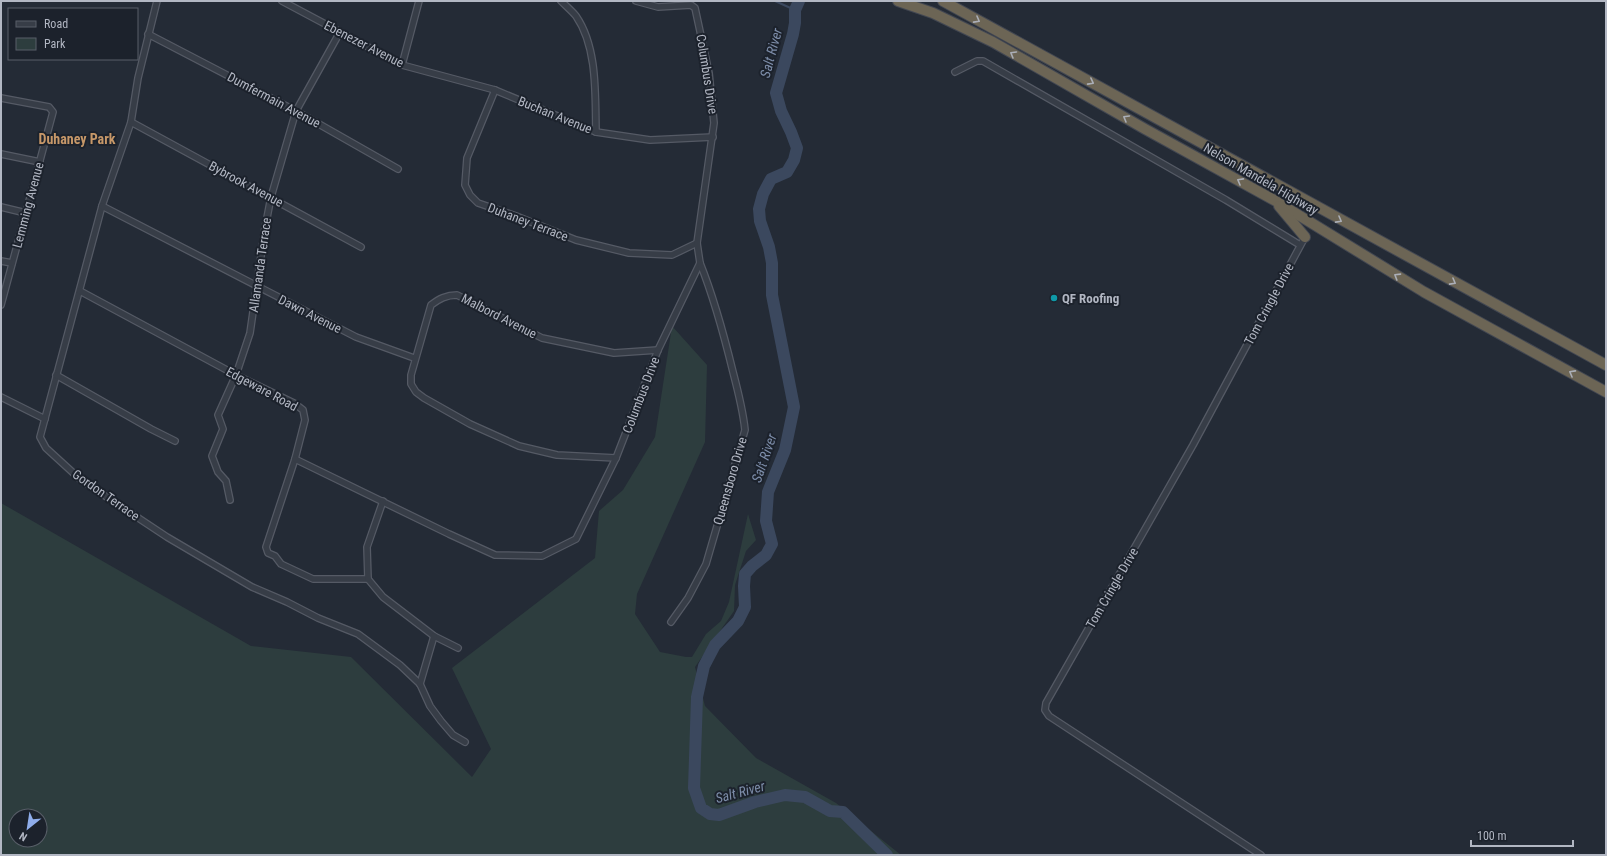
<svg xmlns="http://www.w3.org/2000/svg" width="1607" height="856" viewBox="0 0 1607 856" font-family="'Roboto Condensed',sans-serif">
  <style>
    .green { fill: #2d3d3e; fill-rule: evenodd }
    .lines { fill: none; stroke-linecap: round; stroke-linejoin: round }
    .stream { stroke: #3b485e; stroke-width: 2 }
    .river { stroke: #3b485e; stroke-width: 12 }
    .street-casing { stroke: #555a65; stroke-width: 8 }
    .highway-casing { stroke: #424752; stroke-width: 12 }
    .street { stroke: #373d47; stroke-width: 5.5 }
    .highway { stroke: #6c6555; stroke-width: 10 }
    .oneway { stroke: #abafb8 }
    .culture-dot { fill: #0f9aa8; stroke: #1c222c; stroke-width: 1.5 }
    .labels { text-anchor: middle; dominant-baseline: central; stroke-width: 4; stroke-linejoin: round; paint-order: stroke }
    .street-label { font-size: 13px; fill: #b2b7c3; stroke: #1c222c }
    .poi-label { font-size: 13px; font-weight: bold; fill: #b2b7c3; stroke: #1c222c; text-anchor: start }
    .water-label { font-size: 14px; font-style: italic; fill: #7d8da9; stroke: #1c222c }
    .neighbourhood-label { font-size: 14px; font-weight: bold; fill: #c79869; stroke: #1c222c }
  </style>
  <rect width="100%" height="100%" fill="#242b36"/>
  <path class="green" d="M672 326 707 365 705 442 637 594 635 614 660 652 686 657H692L706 634 721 621 729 602 748 514 756 540 746 551 735 585 734 611 695 667 705 706 756 758 836 803 901 855H1V503L251 646 351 657 472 777 491 749 452 668 595 558 599 511 623 490 655 437ZM16 816H40V840H16Z"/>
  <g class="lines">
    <polyline class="stream" points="775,1 795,10"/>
    <polyline class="river" points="799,1 795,10 795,23 793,34 776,93 781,111 791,132 797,148 794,160 787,172 771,179 763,194 759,209 760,221 769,247 772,263 772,295 794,407 785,450 768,492 766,521 772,544 766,555 752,566 745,574 744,586 745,607 738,621 715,645 704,666 697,697 694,788 701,808 710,814 719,815 755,802 785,795 805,797 830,811 843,812 887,855"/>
    <defs>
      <g id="street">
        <polyline points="157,1 138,78 131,122 102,206 40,437 46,448 81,480 167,537 252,587 287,602 318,618 358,634 400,665 420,684 430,706 441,721 453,735 465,742"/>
        <polyline points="282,1 402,65 495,90 596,132 650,140 713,137"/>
        <path d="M561 1C566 6 572 11 576 16 598 48 595 96 596 132"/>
        <polyline points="148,34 296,111 398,169"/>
        <polyline points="402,65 419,1"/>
        <polyline points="955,72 977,61 983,61 1226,200 1300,245"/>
        <polyline points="495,90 467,158 465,185 470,195 478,203 516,216 576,240 629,253 672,255 697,243"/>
        <polyline points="1,98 49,107 53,112 1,305"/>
        <polyline points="131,122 361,247"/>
        <polyline points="1,154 40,162"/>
        <polyline points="102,206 356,337 414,358"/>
        <polyline points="1,207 26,213"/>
        <polyline points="1,261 12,263"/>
        <polyline points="80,291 236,375 294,403 303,410 305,420 295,459 266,547 268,553 275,556 281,564 313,579 368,579"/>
        <polyline points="56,375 151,429 175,441"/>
        <polyline points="1,397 45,419"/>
        <path d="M616 458 557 455 519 446 470 424 424 398 416 392 411 384V375L431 305C439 299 446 295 457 295L542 338 614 353 658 350"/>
        <polyline points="295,459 449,534 495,555 542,556 576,539 616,458 658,350 700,263 697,243 714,123 709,73 695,8 691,5 658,7 636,1"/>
        <polyline points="230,500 226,481 218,472 212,456 223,429 218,415 236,375 250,333 265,228 271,197 296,111 340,32"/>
        <polyline points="383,501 367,547 368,579 383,597 434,636 458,648"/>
        <path d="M671 622 688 598 706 564 745 430C743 410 738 391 733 372 724 335 714 298 700 263"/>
        <polyline points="420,684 434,636"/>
        <polyline points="1261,855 1049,716 1045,710 1046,703 1193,445 1305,237"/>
      </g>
      <g id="highway">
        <polyline points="898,1 933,13 993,42 1145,129 1274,200 1424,292 1606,392"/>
        <polyline points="943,1 1606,365"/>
        <polyline points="1279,206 1305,237"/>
      </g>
    </defs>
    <use href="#street" class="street-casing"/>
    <use href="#highway" class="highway-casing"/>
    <use href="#street" class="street"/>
    <use href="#highway" class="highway"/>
  </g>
  <defs><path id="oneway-chevron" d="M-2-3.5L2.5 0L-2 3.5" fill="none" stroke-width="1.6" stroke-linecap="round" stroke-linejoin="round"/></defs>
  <g class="oneway">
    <use href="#oneway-chevron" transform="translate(977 20) rotate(29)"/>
    <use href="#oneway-chevron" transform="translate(1013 54) rotate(-150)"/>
    <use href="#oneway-chevron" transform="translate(1091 82) rotate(28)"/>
    <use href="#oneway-chevron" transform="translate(1126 118) rotate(-150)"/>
    <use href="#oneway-chevron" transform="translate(1240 181) rotate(-151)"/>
    <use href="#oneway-chevron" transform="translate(1339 220) rotate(29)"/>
    <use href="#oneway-chevron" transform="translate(1397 276) rotate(-148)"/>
    <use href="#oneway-chevron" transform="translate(1453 282) rotate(29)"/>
    <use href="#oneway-chevron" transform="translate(1572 373) rotate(-151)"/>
  </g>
  <circle class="culture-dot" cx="1054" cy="298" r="4"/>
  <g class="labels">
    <g class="street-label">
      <text transform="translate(364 44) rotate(27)">Ebenezer Avenue</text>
      <text transform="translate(707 74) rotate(81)">Columbus Drive</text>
      <text transform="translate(274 100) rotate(28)">Dumfermain Avenue</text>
      <text transform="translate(555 115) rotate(22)">Buchan Avenue</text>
      <text transform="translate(1261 179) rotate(30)">Nelson Mandela Highway</text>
      <text transform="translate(246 184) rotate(28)">Bybrook Avenue</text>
      <text transform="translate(28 205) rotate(-75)">Lemming Avenue</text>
      <text transform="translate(528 222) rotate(21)">Duhaney Terrace</text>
      <text transform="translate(260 265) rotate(-82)">Allamanda Terrace</text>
      <text transform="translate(1269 304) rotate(-62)">Tom Cringle Drive</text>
      <text transform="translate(310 314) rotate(27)">Dawn Avenue</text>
      <text transform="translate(499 316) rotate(27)">Malbord Avenue</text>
      <text transform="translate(262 389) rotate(28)">Edgeware Road</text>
      <text transform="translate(641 395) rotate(-69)">Columbus Drive</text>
      <text transform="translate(730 481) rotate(-74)">Queensboro Drive</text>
      <text transform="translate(106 495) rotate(35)">Gordon Terrace</text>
      <text transform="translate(1112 588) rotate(-60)">Tom Cringle Drive</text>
    </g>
    <g class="poi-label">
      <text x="1062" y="298">QF Roofing</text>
    </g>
    <g class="water-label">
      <text transform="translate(771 53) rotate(-75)">Salt River</text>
      <text transform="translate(764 458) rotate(-71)">Salt River</text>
      <text transform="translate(740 792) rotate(-15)">Salt River</text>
    </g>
    <g class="neighbourhood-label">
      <text x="77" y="139">Duhaney Park</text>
    </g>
  </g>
  <rect width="1607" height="856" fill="none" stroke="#b2b7c3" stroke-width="4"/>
  <rect x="8" y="8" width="130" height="52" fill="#1c222c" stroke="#585e68"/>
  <rect x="16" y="21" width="20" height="6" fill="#373d47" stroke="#585e68"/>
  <text x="44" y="28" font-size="12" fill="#b2b7c3">Road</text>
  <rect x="16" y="38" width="20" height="12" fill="#2d3d3e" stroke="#585e68"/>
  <text x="44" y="48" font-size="12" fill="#b2b7c3">Park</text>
  <g transform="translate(28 828) rotate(210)"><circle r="19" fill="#1c222c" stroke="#585e68"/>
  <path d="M0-3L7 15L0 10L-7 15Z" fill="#8fadeb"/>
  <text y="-6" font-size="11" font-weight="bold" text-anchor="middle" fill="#b2b7c3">N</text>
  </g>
  <path d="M1471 840v6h102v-6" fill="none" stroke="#b2b7c3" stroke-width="2"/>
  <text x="1477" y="840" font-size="12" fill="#b2b7c3" stroke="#1c222c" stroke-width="3" paint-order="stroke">100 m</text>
</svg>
